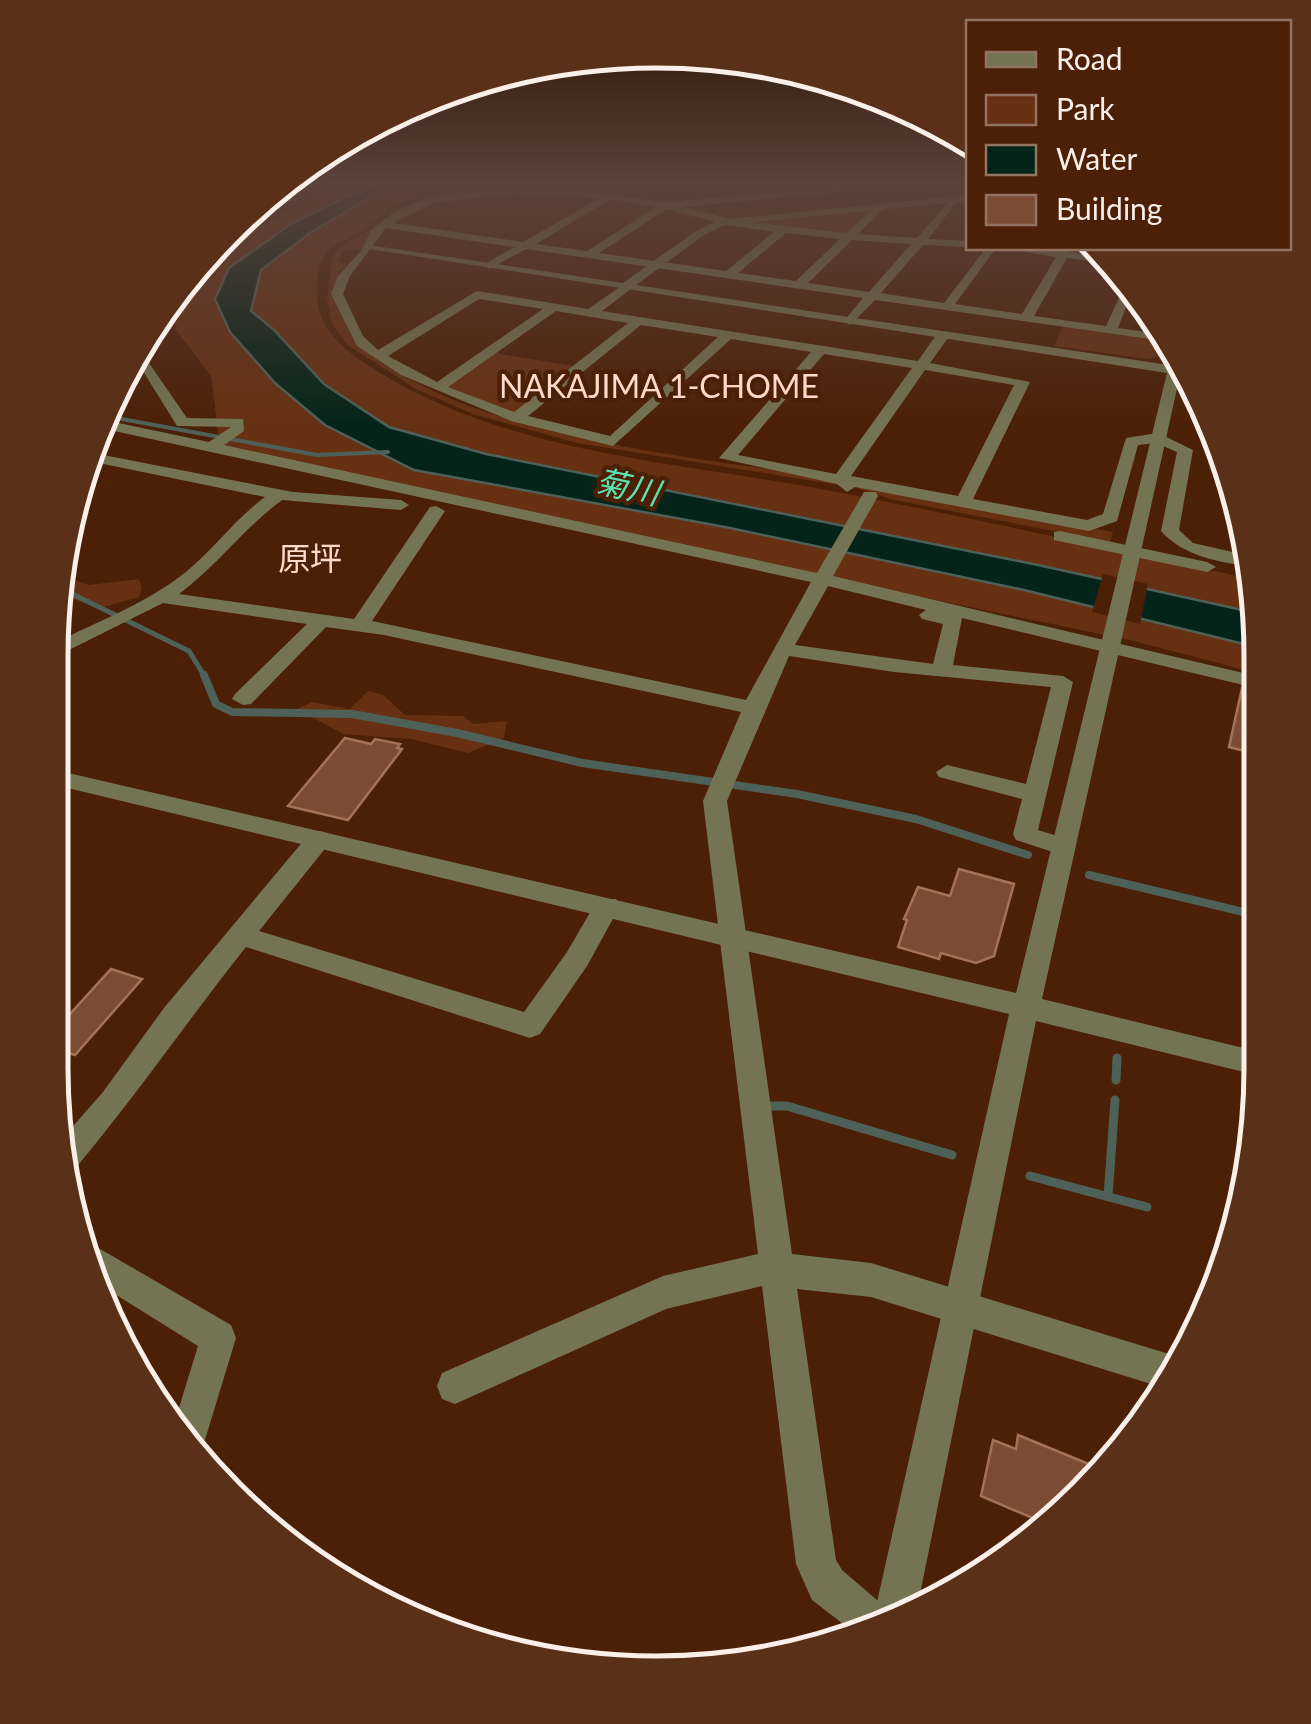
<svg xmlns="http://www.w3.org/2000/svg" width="1311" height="1724" viewBox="0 0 1311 1724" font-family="Lato,'Noto Sans JP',sans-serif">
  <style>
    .green { fill: #673012 }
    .water { fill: #042419; stroke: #4e6158; stroke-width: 2.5 }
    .pier { fill: #4c2006 }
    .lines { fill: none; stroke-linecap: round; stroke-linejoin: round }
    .stream-far3 { stroke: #4e6158; stroke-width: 4 }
    .stream-far2 { stroke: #4e6158; stroke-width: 5 }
    .stream-far1 { stroke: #4e6158; stroke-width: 8 }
    .stream { stroke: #4e6158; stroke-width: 9 }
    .building { fill: #7c4b33; stroke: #a57158; stroke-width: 2.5 }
    .minor { fill: #747452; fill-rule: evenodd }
    .tertiary { fill: #747452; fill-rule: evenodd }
    .labels { text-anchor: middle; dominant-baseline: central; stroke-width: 9; stroke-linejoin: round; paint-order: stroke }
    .far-neighbourhood-label { font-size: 32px; fill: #fedaca; stroke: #4c2006 }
    .far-water-label { font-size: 32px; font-style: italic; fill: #5ae4b4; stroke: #4c2006 }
    .rim { fill: none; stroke: #fbefea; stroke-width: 5 }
  </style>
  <rect width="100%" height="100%" fill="#4c2006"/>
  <g class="green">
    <path d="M335 186H424L415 196 387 208 372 224 329 249C318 263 316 281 317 299 321 335 349 353 377 371 516 457 685 462 842 493 980 520 1118 550 1256 580V673L1134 641 302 468 220 447 211 376 176 330 170 296 214 251Z"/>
    <polygon points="866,210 872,211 847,235 747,224 747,220"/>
    <path d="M371 230 362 249 342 251 339 262 348 264 339 273 335 295C346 309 344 330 357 342 454 436 701 458 832 478L838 485 577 443 473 414 416 389 348 345 332 324 327 298 333 255 346 243Z"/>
    <polygon points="1063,326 1155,339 1165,343 1160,356 1148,359 1054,346"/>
    <polygon points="495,353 574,366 511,416 441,390"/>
    <polygon points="851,486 1113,532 1110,542 890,499"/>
    <polygon points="58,574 89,585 139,579 142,587 139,597 100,608 55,593"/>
    <polygon points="368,691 383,695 405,715 463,716 473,724 507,721 504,738 468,753 411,739 343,734 297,709 312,702 350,709"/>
  </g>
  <polygon class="water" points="369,186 389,186 310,233 261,270 251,311 273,329 324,384 389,427 486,454 1038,565 1256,613 1256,647 1024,590 725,527 414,470 325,425 275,383 230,332 215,299 229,268 291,224"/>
  <polygon class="pier" points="1103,574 1148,584 1140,624 1092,612"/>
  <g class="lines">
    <polyline class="stream-far3" points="111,417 317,455 388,452"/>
    <polyline class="stream-far2" points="56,586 189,651 205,677"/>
    <g class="stream-far1">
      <polyline points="204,675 216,704 232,712 352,714 457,733 582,763 797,794 916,819 1028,855"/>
      <polyline points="1089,875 1256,915"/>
    </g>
    <g class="stream">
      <polyline points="1116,1080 1117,1058"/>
      <polyline points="766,1106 787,1106 952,1155"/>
      <polyline points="1030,1176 1147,1207"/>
      <polyline points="1108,1196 1115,1100"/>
    </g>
  </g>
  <g class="building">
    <polygon points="1242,688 1256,692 1256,754 1229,747"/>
    <polygon points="345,738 371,744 375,739 400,744 397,748 402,749 348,820 288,806"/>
    <polygon points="959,869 1014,884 994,956 976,963 941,953 939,959 898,947 907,920 904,919 918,887 950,896"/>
    <polygon points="111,969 142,979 75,1055 50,1047 50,1036"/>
    <polygon points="1018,1435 1096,1467 1042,1522 981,1496 993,1440 1016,1449"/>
  </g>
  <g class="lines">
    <g class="minor">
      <path d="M854 186H896L683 207 734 220 846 233 880 203 884 208 858 234 917 238 952 198H960L928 239 968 241V247L923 245 881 293 944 303 986 248H996L955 304 1022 314 1056 257 1002 248 1060 251 1072 248 1070 252 1095 255 1102 262 1067 258 1034 316 1106 326 1125 285 1132 292 1118 328 1167 335 1171 342 875 300 850 325 844 321 863 298 526 249 489 269 485 264 514 247 386 228 350 276 343 294 363 336 378 350 477 291 588 309 627 282 631 289 602 311 918 361 938 332H948L950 335 930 363 1030 382 973 499 1087 520 1103 514 1126 438 1158 433 1193 450 1179 530 1193 543 1250 556 1253 567C1220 562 1184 557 1161 531L1177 452 1156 443 1138 445 1117 521 1089 531 855 487 847 492 837 484 719 458 811 352 731 339 613 446 511 421 401 375 357 346 331 294 338 276 361 251 371 230 395 211 432 197 472 190 559 188 665 202ZM515 193 600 198 523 242 393 223 434 203ZM611 199 656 207 587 251 536 244ZM667 209 726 225 774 232 726 271 599 253ZM786 233 840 239 796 281 738 273ZM852 240 911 244 869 292 808 283ZM479 299 543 309 437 382 388 356ZM556 311 628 323 514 412 448 387ZM641 325 718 337 610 436 528 416ZM824 354 912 368 836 474 738 455ZM925 370 1014 385 958 496 851 476Z"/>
      <polygon points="271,197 302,201 265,202"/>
      <path d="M142 353 187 418 243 419 244 431 224 445 817 573 864 492H876L878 496 833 576 1256 676V688L962 618 953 665 1063 676 1073 682 1038 830 1071 840 1074 846 1071 852 1062 855 1016 840 1013 834 1022 799 939 777 936 772 947 765 1026 784 1051 687 894 672 789 656 727 801 792 1254 871 1263 1182 1358 1167 1389 871 1297 797 1289 836 1560 842 1570 898 1618 860 1637 812 1600 796 1564 762 1286 666 1309 455 1404 442 1399 437 1386 442 1373 663 1276 758 1254 703 801 741 712 384 635 326 627 251 704 243 705 232 699 235 694 307 624 163 603 51 659V645C96 622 148 603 187 571 215 548 235 519 265 497L89 461 93 453 293 492 401 500 409 505 401 510 282 500C244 528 217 566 179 594L354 619 430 507 436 506 445 511 372 621 746 700 811 582 105 429 109 421 209 442 231 427 177 426 138 363ZM828 586 926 610 919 615 922 619 943 624 933 664 795 645Z"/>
      <polygon points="1060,531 1207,562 1216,567 1207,572 1054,540 1054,532"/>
      <path d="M319 831 328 833 331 839 328 845 259 931 524 1012 567 952 598 899H616L620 906 587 966 540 1034 530 1038 246 947C187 1021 134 1099 73 1171L64 1175 60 1141 103 1092 164 1008 310 833Z"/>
      <polygon points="83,1239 231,1325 236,1338 201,1453 174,1424 198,1346 94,1281 77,1241"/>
    </g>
    <polygon class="tertiary" points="968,195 968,201 725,225 704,235 636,285 1169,365 1176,351 1189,376 1180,375 1042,999 1256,1051 1256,1075 1036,1021 917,1609 877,1629 873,1620 1009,1014 51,784 51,769 1016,993 1167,373 363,248 369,245 623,283 696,231 719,220"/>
  </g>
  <linearGradient id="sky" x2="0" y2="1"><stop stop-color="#2a1203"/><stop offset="0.43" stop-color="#5b423b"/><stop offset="1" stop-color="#5b423b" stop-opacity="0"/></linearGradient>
  <rect width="1311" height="428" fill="url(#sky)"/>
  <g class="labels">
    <g class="far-neighbourhood-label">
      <text x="659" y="385">NAKAJIMA 1-CHOME</text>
      <text x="310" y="557">原坪</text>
    </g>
    <g class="far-water-label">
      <text transform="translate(628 486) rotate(12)">菊川</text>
    </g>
  </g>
  <path d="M0 0H1311V1724H0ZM656 68H656A588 588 0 0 1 1244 656V1068A588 588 0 0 1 656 1656H656A588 588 0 0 1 68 1068V656A588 588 0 0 1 656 68Z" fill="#5a3118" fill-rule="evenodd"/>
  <path class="rim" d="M656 68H656A588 588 0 0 1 1244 656V1068A588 588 0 0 1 656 1656H656A588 588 0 0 1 68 1068V656A588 588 0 0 1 656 68Z"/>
  <rect x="966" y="20" width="325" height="230" fill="#4c2006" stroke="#927361" stroke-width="2.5"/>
  <rect x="986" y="52" width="50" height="15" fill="#747452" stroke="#927361" stroke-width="2.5"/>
  <text x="1056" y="70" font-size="30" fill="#fbefea">Road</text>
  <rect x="986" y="95" width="50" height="30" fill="#673012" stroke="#927361" stroke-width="2.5"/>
  <text x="1056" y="120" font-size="30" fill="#fbefea">Park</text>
  <rect x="986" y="145" width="50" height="30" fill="#042419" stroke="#927361" stroke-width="2.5"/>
  <text x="1056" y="170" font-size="30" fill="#fbefea">Water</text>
  <rect x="986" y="195" width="50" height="30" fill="#7c4b33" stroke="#927361" stroke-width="2.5"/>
  <text x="1056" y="220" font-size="30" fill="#fbefea">Building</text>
</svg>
